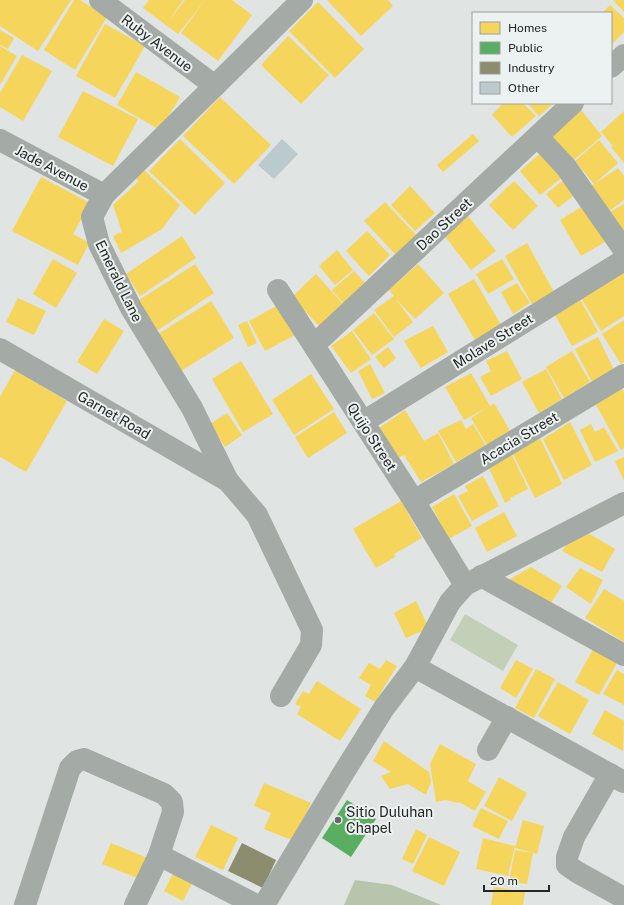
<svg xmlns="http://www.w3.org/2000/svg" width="624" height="905" viewBox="0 0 624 905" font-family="'Public Sans',sans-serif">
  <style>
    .green { fill: #c1d0b6 }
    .forest { fill: #b6c5ab }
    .homes { fill: #f6d55c }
    .public { fill: #5aae61 }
    .industry { fill: #8c8c6e }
    .building { fill: #bbcacd }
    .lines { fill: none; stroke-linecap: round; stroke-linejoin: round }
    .minor { stroke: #a4aba7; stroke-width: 22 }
    .poi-dot { fill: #666868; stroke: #ecf2f1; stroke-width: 1.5 }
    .labels { text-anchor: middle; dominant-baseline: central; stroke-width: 4; stroke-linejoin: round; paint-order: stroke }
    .street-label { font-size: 14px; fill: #242626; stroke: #ecf2f1 }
    .poi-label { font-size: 14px; fill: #242626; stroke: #ecf2f1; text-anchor: start }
  </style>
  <rect width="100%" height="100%" fill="#e0e4e3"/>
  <polygon class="green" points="465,614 518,645 503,671 450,640"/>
  <polygon class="forest" points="355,880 392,885 441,905 344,905"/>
  <g class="homes">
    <polygon points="0,0 71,0 38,51 0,26"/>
    <polygon points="74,0 80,0 107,17 75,70 44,50"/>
    <polygon points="149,0 183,0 168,22 185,0 205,0 178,34 143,8"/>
    <polygon points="205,0 232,0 252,15 218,61 181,33"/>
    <polygon points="327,0 388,0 393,6 361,36"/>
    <polygon points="613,0 624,0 624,12"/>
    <polygon points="318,2 364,49 335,78 289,31"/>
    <polygon points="610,5 624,18 624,32 611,45 611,13 602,13"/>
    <polygon points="105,24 145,46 115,98 76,76"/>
    <polygon points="0,30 14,38 8,49 0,45"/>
    <polygon points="288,36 329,75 301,104 261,65"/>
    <polygon points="0,46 17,56 0,85"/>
    <polygon points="22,55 52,71 23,121 0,107 0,93"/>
    <polygon points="136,72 180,97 160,130 117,105"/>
    <polygon points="83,91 138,119 113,166 58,137"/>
    <polygon points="220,97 271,145 234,184 183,136"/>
    <polygon points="503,103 523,103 536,116 512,137 492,115"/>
    <polygon points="527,103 554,103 539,116"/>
    <polygon points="581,110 602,136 569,164 548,138"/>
    <polygon points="624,111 624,136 620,139 624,136 624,163 611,147 613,146 601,132"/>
    <polygon points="473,134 479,141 443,172 437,165"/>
    <polygon points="180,139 225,183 195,215 149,171"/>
    <polygon points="599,140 618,163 594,184 575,161"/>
    <polygon points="544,150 565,175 540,195 520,171"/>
    <polygon points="142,168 180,205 162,229 121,253 113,236 122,232 113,205 139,181 134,176"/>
    <polygon points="618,168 624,176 624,200 609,211 591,186"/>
    <polygon points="41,177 90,203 73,234 89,243 78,265 12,231"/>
    <polygon points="566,178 578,192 558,208 546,194"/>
    <polygon points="514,181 538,206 513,230 489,205"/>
    <polygon points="410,186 435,213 415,231 391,205"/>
    <polygon points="385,202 417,236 396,255 364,221"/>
    <polygon points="589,202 610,239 581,256 560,220"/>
    <polygon points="624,204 624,238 607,214"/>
    <polygon points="468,216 496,251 471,270 444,235"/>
    <polygon points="367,231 390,255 369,276 346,251"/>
    <polygon points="182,236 196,258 140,296 126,274"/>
    <polygon points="527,243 555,294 533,306 505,256"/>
    <polygon points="337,250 353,270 335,285 319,266"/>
    <polygon points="53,259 77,273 56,308 33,294"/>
    <polygon points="502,259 514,279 488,294 476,274"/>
    <polygon points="195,264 214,293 155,332 136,302"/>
    <polygon points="418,264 444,293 415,319 395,298 413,322 394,337 374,310 394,296 389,290"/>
    <polygon points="624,268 624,316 601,331 580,296"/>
    <polygon points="354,271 366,284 344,304 332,290"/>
    <polygon points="316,274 343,304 319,326 292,297"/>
    <polygon points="474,279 501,325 475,340 448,294"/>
    <polygon points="517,283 530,303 513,314 501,292"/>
    <polygon points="18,298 46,311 34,335 6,322"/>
    <polygon points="580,299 598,332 572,346 554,313"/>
    <polygon points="211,301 234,338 181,371 158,334"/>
    <polygon points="278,305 295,335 265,351 249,321"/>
    <polygon points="374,313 394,339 372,355 353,330"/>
    <polygon points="104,319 124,331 97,374 77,362"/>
    <polygon points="624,320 624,362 621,364 602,334"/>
    <polygon points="247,321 257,343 248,347 238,325"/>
    <polygon points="433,326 448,352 421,368 404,341"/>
    <polygon points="352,331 371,359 351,373 331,346"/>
    <polygon points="598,337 614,370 592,382 575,349"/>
    <polygon points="388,347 396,358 384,368 375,357"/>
    <polygon points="507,351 522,379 491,396 480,377 491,371 486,361"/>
    <polygon points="572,351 590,382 564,398 546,367"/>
    <polygon points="241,361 273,414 243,432 212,379"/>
    <polygon points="370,364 385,393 372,399 358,371"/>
    <polygon points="546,369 562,399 539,413 522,382"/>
    <polygon points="15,370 67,401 26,472 0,457 0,397"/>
    <polygon points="471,373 490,406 494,403 510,431 487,445 471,418 486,408 464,420 445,387"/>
    <polygon points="311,374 334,409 294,435 272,400"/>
    <polygon points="622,388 624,392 624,448 621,450 595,403"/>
    <polygon points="405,410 424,441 438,433 454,464 421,482 404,455 398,458 379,428"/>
    <polygon points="334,412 347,433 308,458 295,437"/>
    <polygon points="227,413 242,435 225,447 210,424"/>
    <polygon points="461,420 466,429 473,424 486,446 456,462 438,431"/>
    <polygon points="570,422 592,465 564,480 543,439"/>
    <polygon points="591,424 595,432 604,427 618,451 595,462 580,430"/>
    <polygon points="540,438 562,484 535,498 512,452"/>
    <polygon points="512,455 528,489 510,498 511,500 505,503 488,466"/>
    <polygon points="624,457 624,481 615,461"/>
    <polygon points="483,476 499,506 472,521 458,496 468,491 465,486"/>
    <polygon points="454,494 472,526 447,540 439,527 442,526 432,507"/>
    <polygon points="401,501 422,538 394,554 395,557 376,568 353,529"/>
    <polygon points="504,512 517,536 487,552 475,528"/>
    <polygon points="583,530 615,549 602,572 562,551 572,538 577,540"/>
    <polygon points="531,567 562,586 548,608 505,582"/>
    <polygon points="580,568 603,580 591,604 566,587"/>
    <polygon points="604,589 624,601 624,642 585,618"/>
    <polygon points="416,601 429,628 406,638 394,613"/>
    <polygon points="593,649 617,663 599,695 575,682"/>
    <polygon points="386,660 397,666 375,702 365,696 371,685 359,678 369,663 380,669"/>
    <polygon points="516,660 533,669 516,698 500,688"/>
    <polygon points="536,669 555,679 534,718 515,708"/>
    <polygon points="617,670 624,674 624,705 603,694"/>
    <polygon points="317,681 361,709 340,741 297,714 301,707 295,704 303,691 309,694"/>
    <polygon points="558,682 589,700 570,734 538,716"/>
    <polygon points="605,710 624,721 623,751 592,734"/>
    <polygon points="384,741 429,772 431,782 426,795 408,784 390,789 381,776 391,772 373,761"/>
    <polygon points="440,744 476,764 468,781 486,792 475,811 459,802 458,803 446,800 436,802 430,764"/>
    <polygon points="499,777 527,793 512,821 484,806"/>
    <polygon points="264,783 311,803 294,841 264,829 271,813 254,806"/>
    <polygon points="481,808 508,821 499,839 472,826"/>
    <polygon points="523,820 544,826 537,854 515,848"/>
    <polygon points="211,825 238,838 223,870 195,857"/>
    <polygon points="416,829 427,835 413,864 402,859"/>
    <polygon points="429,837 460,852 444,886 412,871"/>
    <polygon points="483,838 515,846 508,876 476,869"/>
    <polygon points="111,843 150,859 142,880 102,864"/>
    <polygon points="515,850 533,853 527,884 509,882"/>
    <polygon points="177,866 196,876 183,901 164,891"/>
    <polygon points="494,887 525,892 523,905 491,905"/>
  </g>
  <polygon class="public" points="347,800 376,819 351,857 322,838"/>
  <polygon class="industry" points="242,843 276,860 263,888 228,871"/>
  <polygon class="building" points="282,139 298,154 274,179 258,165"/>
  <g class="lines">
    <g class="minor">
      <polyline points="100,0 215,86"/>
      <polyline points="611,67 624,55"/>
      <polyline points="538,137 566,167 624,250"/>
      <polyline points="0,140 104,195"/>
      <polyline points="278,290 414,501 465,585"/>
      <polyline points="314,345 573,103"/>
      <polyline points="0,349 228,481"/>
      <polyline points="363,422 624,260"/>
      <polyline points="414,501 624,375"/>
      <polyline points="481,576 624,655"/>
      <polyline points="415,667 624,782"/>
      <polyline points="281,696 311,645 312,630 257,515 228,481 192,408 131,308 99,244 92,217 104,195 302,0"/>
      <polyline points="488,750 507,717"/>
      <polyline points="610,774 574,837 567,857 567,865 577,872 624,898"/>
      <polyline points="159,855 256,905"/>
      <polyline points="25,905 70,768 77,761 84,759 164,794 172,802 173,812 159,855 135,905"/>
      <polyline points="264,905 344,772 384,708 415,667 450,602 465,585 624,503"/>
    </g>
  </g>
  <circle class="poi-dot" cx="338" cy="820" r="4"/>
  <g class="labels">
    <g class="street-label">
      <text transform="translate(157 43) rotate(37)">Ruby Avenue</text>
      <text transform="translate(52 168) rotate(28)">Jade Avenue</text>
      <text transform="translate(444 224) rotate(-43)">Dao Street</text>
      <text transform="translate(119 281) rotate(64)">Emerald Lane</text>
      <text transform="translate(493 341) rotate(-32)">Molave Street</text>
      <text transform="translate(114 415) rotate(30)">Garnet Road</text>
      <text transform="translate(372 437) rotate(57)">Quijo Street</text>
      <text transform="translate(519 438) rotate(-31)">Acacia Street</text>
    </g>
    <g class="poi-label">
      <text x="346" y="812">Sitio Duluhan<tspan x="346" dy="16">Chapel</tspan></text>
    </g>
  </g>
  <rect x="472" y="12" width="140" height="92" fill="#ecf2f1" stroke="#9ca0a0"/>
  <rect x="480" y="22" width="20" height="12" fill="#f6d55c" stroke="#9ca0a0"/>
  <text x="508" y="32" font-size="12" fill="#242626">Homes</text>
  <rect x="480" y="42" width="20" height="12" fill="#5aae61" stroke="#9ca0a0"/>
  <text x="508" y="52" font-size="12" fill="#242626">Public</text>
  <rect x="480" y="62" width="20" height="12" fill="#8c8c6e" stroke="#9ca0a0"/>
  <text x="508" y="72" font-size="12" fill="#242626">Industry</text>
  <rect x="480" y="82" width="20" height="12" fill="#bbcacd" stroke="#9ca0a0"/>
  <text x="508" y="92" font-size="12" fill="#242626">Other</text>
  <path d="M484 885v6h65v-6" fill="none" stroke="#242626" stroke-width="2"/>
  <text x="490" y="885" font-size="12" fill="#242626" stroke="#ecf2f1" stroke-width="3" paint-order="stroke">20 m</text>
</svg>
